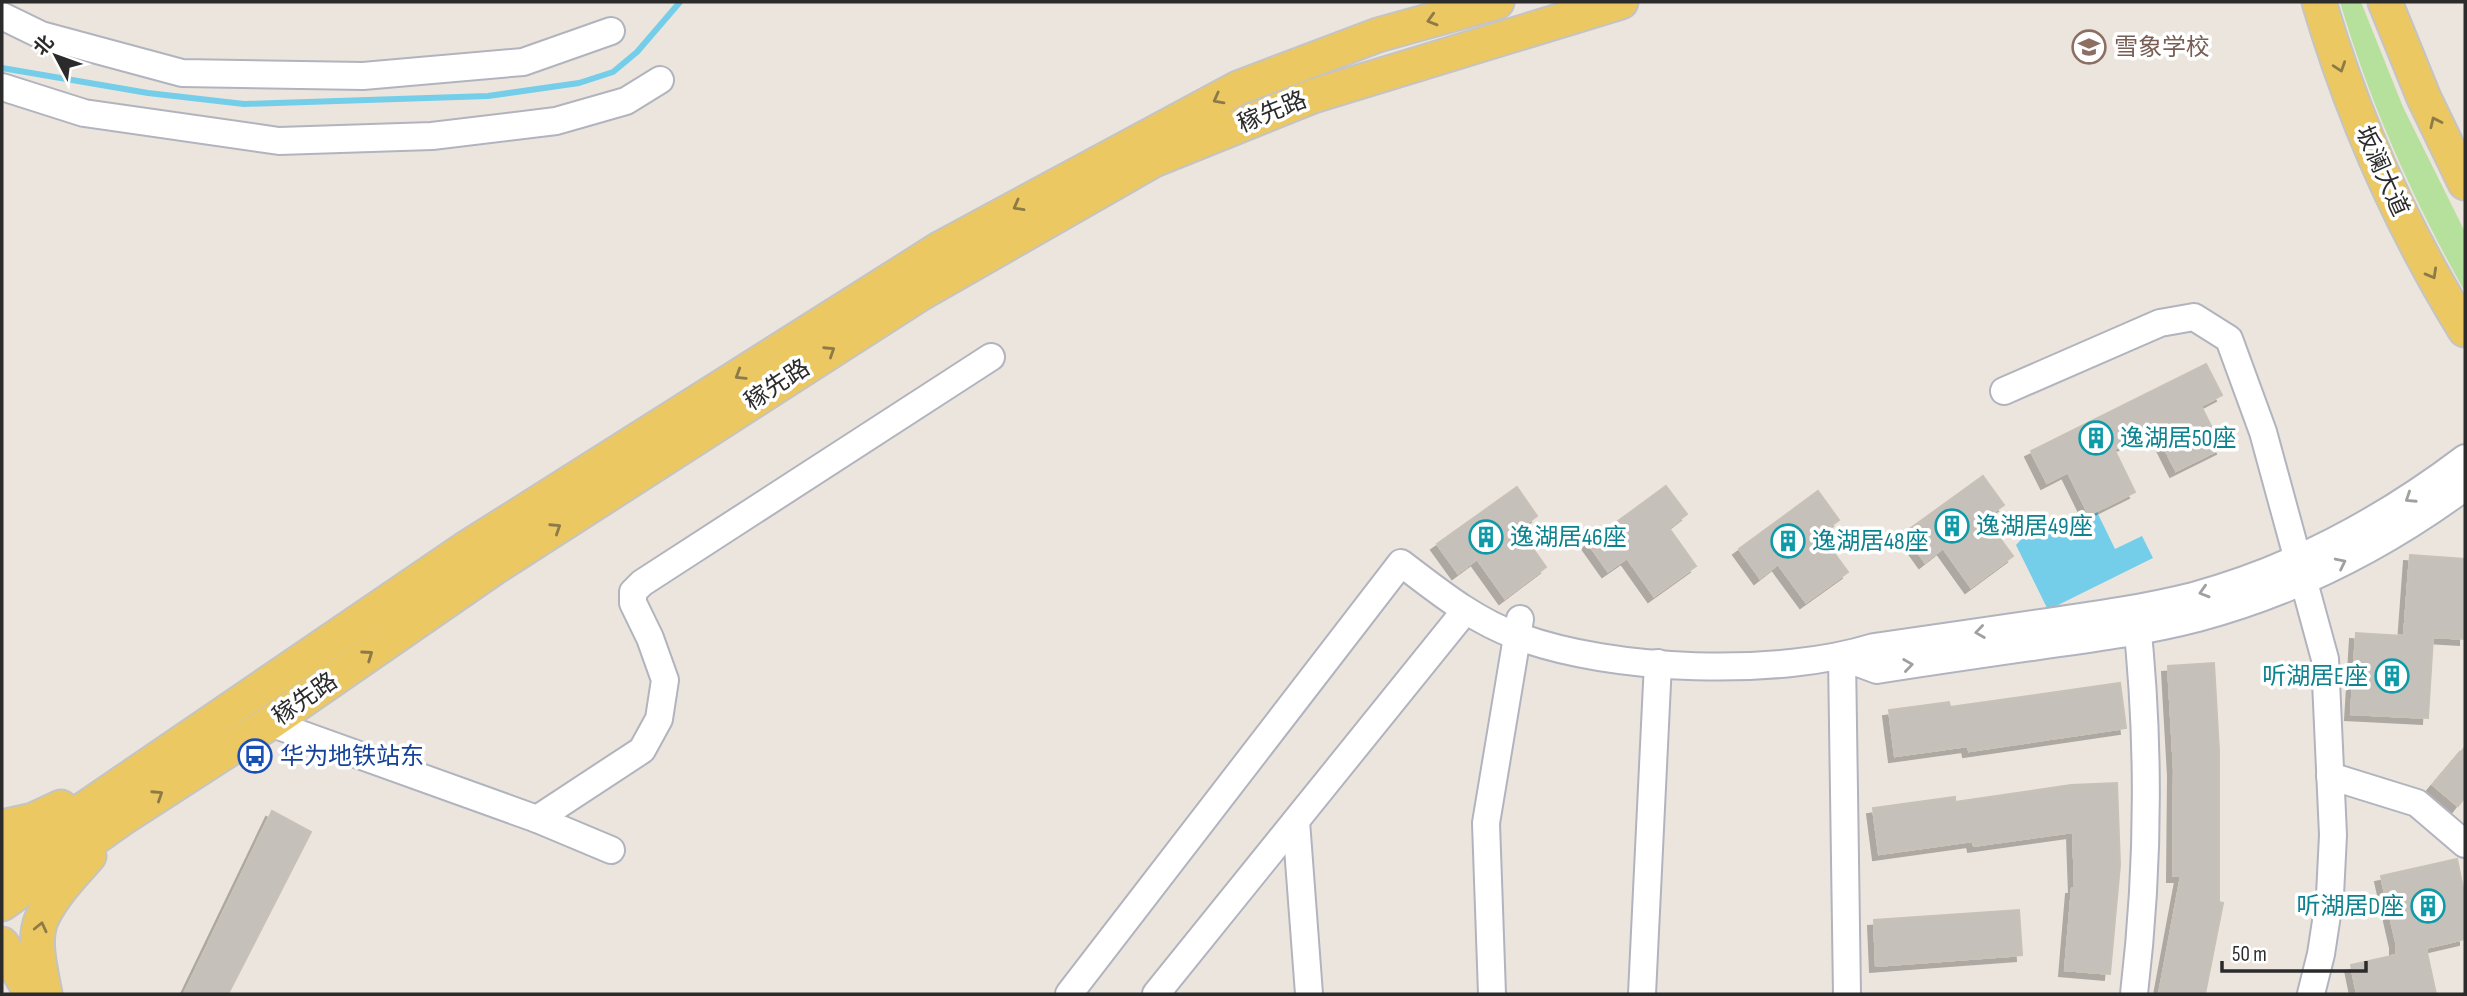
<svg xmlns="http://www.w3.org/2000/svg" width="2467" height="996" viewBox="0 0 2467 996" font-family="'Sofia Sans Condensed','Noto Sans SC',sans-serif">
  <style>
    .green { fill: #b5e19c }
    .water { fill: #74ceea }
    .lines { fill: none; stroke-linecap: round; stroke-linejoin: round }
    .stream { stroke: #74ceea; stroke-width: 6 }
    .building { fill: #c5c0b9; stroke: #c7c1b7; stroke-width: 2; filter: url(#shadow) }
    .minor-casing { stroke: #b1b4be; stroke-width: 30 }
    .major-casing { stroke: #c4c4c4; stroke-width: 37 }
    .minor { stroke: #fff; stroke-width: 26 }
    .major { stroke: #ecc863; stroke-width: 33 }
    .oneway { stroke: #8c7a47 }
    .oneway2 { stroke: #a0a0a0 }
    .labels { text-anchor: middle; dominant-baseline: central; stroke-width: 7; stroke-linejoin: round; paint-order: stroke }
    .education-label { font-size: 24px; fill: #785e54; stroke: #fff; text-anchor: start }
    .street-label { font-size: 24px; fill: #2b2b2b; stroke: #fff }
    .culture-label { font-size: 24px; fill: #0d838f; stroke: #fff; text-anchor: start }
    .transit-label { font-size: 24px; fill: #164399; stroke: #fff; text-anchor: start }
  </style>
  <defs>
    <filter id="shadow"><feDropShadow dx="-6" dy="6" stdDeviation="0" flood-color="#0004"/></filter>
  </defs>
  <rect width="100%" height="100%" fill="#ece5dd"/>
  <path class="green" d="M2340 2H2361L2403 107 2465 232V292C2413 199 2370 104 2340 2Z"/>
  <polygon class="water" points="2097,512 2115,549 2142,536 2153,558 2048,610 2016,545 2032,528 2043,523 2054,520 2078,522"/>
  <g class="lines">
    <polyline class="stream" points="2,68 148,93 244,104 488,96 579,83 613,72 637,52 680,2"/>
  </g>
  <g class="building">
    <polygon points="2206,364 2222,395 2201,406 2222,448 2176,471 2155,429 2114,449 2135,492 2089,515 2068,472 2047,483 2031,451"/>
    <polygon points="1983,476 2004,505 1985,518 2013,556 1971,587 1943,548 1925,562 1904,533"/>
    <polygon points="1666,486 1687,514 1669,528 1696,566 1654,596 1627,558 1608,571 1588,543"/>
    <polygon points="1517,487 1537,516 1519,529 1546,567 1505,598 1477,559 1458,573 1437,544"/>
    <polygon points="1818,491 1839,520 1820,534 1848,572 1806,602 1778,564 1760,578 1739,549"/>
    <polygon points="2410,555 2465,559 2465,639 2433,637 2428,718 2351,714 2356,633 2404,636"/>
    <polygon points="2214,663 2219,751 2219,902 2223,903 2205,994 2159,994 2181,876 2173,876 2174,770 2168,666"/>
    <polygon points="2120,683 2126,728 1969,751 1968,746 1895,756 1889,710 1949,702 1950,707"/>
    <polygon points="2465,747 2465,797 2458,806 2433,785"/>
    <polygon points="2117,783 2120,865 2110,974 2065,970 2072,888 2075,888 2073,832 1974,846 1973,841 1879,854 1873,808 1955,797 1955,802 2071,785"/>
    <polygon points="272,811 311,832 228,994 184,994"/>
    <polygon points="2457,859 2465,898 2465,939 2426,948 2436,994 2357,994 2351,965 2396,955 2396,942 2381,876"/>
    <polygon points="2019,910 2022,955 1876,966 1874,920"/>
  </g>
  <g class="lines">
    <defs>
      <g id="minor">
        <polyline points="2,16 41,35 182,73 363,76 523,62 611,31"/>
        <polyline points="2,87 84,113 279,141 432,136 556,121 626,101 660,80"/>
        <polyline points="2004,391 2160,323 2194,317 2229,339 2263,432 2325,659 2333,835 2330,895 2321,954 2311,994"/>
        <path d="M1842 657 1877 670C1934 661 1990 653 2046 645 2097 638 2148 631 2198 618 2295 592 2385 546 2465 487"/>
        <polyline points="1842,657 1847,994"/>
        <polyline points="270,723 537,819 611,850"/>
        <polyline points="2330,776 2417,803 2465,844"/>
        <polyline points="537,819 642,750 659,719 665,680 650,638 633,603 633,592 642,583 991,357"/>
        <polyline points="1296,821 1309,994"/>
        <path d="M1069 994 1401 563C1438 591 1473 620 1517 636 1613 672 1778 677 1874 647 1932 639 1989 630 2047 622 2096 615 2145 608 2193 596 2293 569 2383 520 2465 458"/>
        <polyline points="1156,994 1465,611"/>
        <polyline points="1492,994 1486,823 1520,619"/>
        <polyline points="1642,994 1658,663"/>
        <path d="M2134 994C2149 867 2150 741 2136 614"/>
      </g>
      <g id="major">
        <path d="M2319 2C2353 117 2402 228 2465 330"/>
        <polyline points="2385,2 2424,98 2465,183"/>
        <polyline points="2,827 33,820 61,807"/>
        <polyline points="2,865 465,549 941,248 1238,88 1378,35 1497,2"/>
        <polyline points="2,904 123,818 270,723 494,568 920,294 1154,160 1313,96 1621,2"/>
        <polyline points="2,944 32,994"/>
        <path d="M45 994C41 971 32 940 42 918 53 895 72 875 89 856"/>
      </g>
    </defs>
    <use href="#minor" class="minor-casing"/>
    <use href="#major" class="major-casing"/>
    <use href="#minor" class="minor"/>
    <use href="#major" class="major"/>
  </g>
  <defs><path id="oneway-chevron" d="M-2-3.5L2.5 0L-2 3.5" fill="none" stroke-width="1.6" stroke-linecap="round" stroke-linejoin="round" transform="scale(1.75)"/></defs>
  <g class="oneway">
    <use href="#oneway-chevron" transform="translate(1432 20) rotate(164)"/>
    <use href="#oneway-chevron" transform="translate(2340 67) rotate(71)"/>
    <use href="#oneway-chevron" transform="translate(1218 99) rotate(152)"/>
    <use href="#oneway-chevron" transform="translate(2435 122) rotate(-115)"/>
    <use href="#oneway-chevron" transform="translate(1018 206) rotate(151)"/>
    <use href="#oneway-chevron" transform="translate(2432 274) rotate(61)"/>
    <use href="#oneway-chevron" transform="translate(830 351) rotate(-33)"/>
    <use href="#oneway-chevron" transform="translate(740 375) rotate(148)"/>
    <use href="#oneway-chevron" transform="translate(556 528) rotate(-33)"/>
    <use href="#oneway-chevron" transform="translate(368 655) rotate(-35)"/>
    <use href="#oneway-chevron" transform="translate(158 795) rotate(-33)"/>
    <use href="#oneway-chevron" transform="translate(41 927) rotate(-77)"/>
  </g>
  <g class="oneway2">
    <use href="#oneway-chevron" transform="translate(2410 498) rotate(147)"/>
    <use href="#oneway-chevron" transform="translate(2341 563) rotate(-26)"/>
    <use href="#oneway-chevron" transform="translate(2204 592) rotate(163)"/>
    <use href="#oneway-chevron" transform="translate(1980 632) rotate(172)"/>
    <use href="#oneway-chevron" transform="translate(1908 665) rotate(-8)"/>
  </g>
  <defs>
    <symbol id="school-ring" viewBox="-11 -11 22 22"><circle r="9.5" fill="#fff" stroke="#8d6e63" stroke-width="1.5"/><path d="M0-5L7-2L0 1L-7-2ZM-4 1L0 2.5L4 1V4Q0 6-4 4Z" fill="#8d6e63"/></symbol>
    <symbol id="building-ring" viewBox="-11 -11 22 22"><circle r="9.5" fill="#fff" stroke="#0f9aa8" stroke-width="1.5"/><path d="M-4-6H4V6H1V3H-1V6H-4ZM-2.5-4.3h1.7v1.8h-1.7ZM.8-4.3h1.7v1.8H.8ZM-2.5-1h1.7V.8h-1.7ZM.8-1h1.7V.8H.8Z" fill="#0f9aa8"/></symbol>
    <symbol id="bus-ring" viewBox="-11 -11 22 22"><circle r="9.5" fill="#fff" stroke="#1a4fb4" stroke-width="1.5"/><path d="M-5-6H5V4H4V6H2V4H-2V6H-4V4H-5ZM-3.5-4V0h7V-4ZM-3.5 1.2v1.5H-2V1.2ZM2 1.2v1.5H3.5V1.2Z" fill="#1a4fb4"/></symbol>
  </defs>
  <g fill-rule="evenodd">
    <use href="#school-ring" x="2070" y="28" width="38" height="38"/>
    <use href="#building-ring" x="2077" y="419" width="38" height="38"/>
    <use href="#building-ring" x="1933" y="507" width="38" height="38"/>
    <use href="#building-ring" x="1467" y="518" width="38" height="38"/>
    <use href="#building-ring" x="1769" y="522" width="38" height="38"/>
    <use href="#building-ring" x="2373" y="657" width="38" height="38"/>
    <use href="#bus-ring" x="236" y="737" width="38" height="38"/>
    <use href="#building-ring" x="2409" y="887" width="38" height="38"/>
  </g>
  <g class="labels">
    <g class="education-label">
      <text x="2114" y="47">雪象学校</text>
    </g>
    <g class="street-label">
      <text transform="translate(1272 112) rotate(-22)">稼先路</text>
      <text transform="translate(2382 171) rotate(66)">坂澜大道</text>
      <text transform="translate(777 385) rotate(-33)">稼先路</text>
      <text transform="translate(305 699) rotate(-35)">稼先路</text>
    </g>
    <g class="culture-label">
      <text x="2120" y="438">逸湖居50座</text>
      <text x="1976" y="526">逸湖居49座</text>
      <text x="1510" y="537">逸湖居46座</text>
      <text x="1812" y="541">逸湖居48座</text>
      <text x="2368" y="676" text-anchor="end">听湖居E座</text>
      <text x="2404" y="906" text-anchor="end">听湖居D座</text>
    </g>
    <g class="transit-label">
      <text x="280" y="756">华为地铁站东</text>
    </g>
  </g>
  <rect width="2467" height="996" fill="none" stroke="#2b2b2b" stroke-width="7"/>
  <g transform="translate(56 56) rotate(311)" stroke="#ffffff" stroke-width="5" paint-order="stroke">
  <path d="M0-5L12 26L0 18L-12 26Z" fill="#2b2b2b"/>
  <text y="-10" font-size="19" font-weight="bold" text-anchor="middle" fill="#2b2b2b">北</text>
  </g>
  <path d="M2222 961v10h144v-10" fill="none" stroke="#2b2b2b" stroke-width="3.5"/>
  <text x="2232" y="961" font-size="21" fill="#2b2b2b" stroke="#ffffff" stroke-width="5" paint-order="stroke">50 m</text>
</svg>
